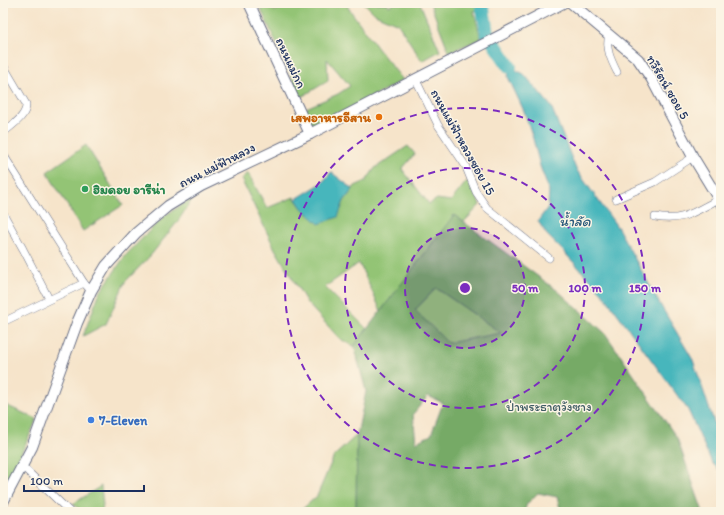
<svg xmlns="http://www.w3.org/2000/svg" width="724" height="515" viewBox="0 0 724 515" font-family="Itim,'Playpen Sans Thai',sans-serif">
  <style>
    .green { fill: #93c474; stroke: #577a69 }
    .forest { fill: #76aa66; stroke: #486c62; fill-rule: evenodd }
    .sand { fill: #eeda9e; stroke: #84847e }
    .water { fill: #46b6bc; stroke: #30728d }
    .lines { fill: none; stroke-linecap: round; stroke-linejoin: round }
    .river { stroke: #46b6bc; stroke-width: 14 }
    .street-casing { stroke: #686e84; stroke-width: 8 }
    .secondary-casing { stroke: #686e84; stroke-width: 12 }
    .street { stroke: #fff; stroke-width: 7 }
    .secondary { stroke: #fff; stroke-width: 10 }
    .ring { fill: none; stroke: #7b2cbf; stroke-width: 2; stroke-dasharray: 7 5 }
    .food-dot { fill: #e8710a; stroke: #fcf5e5; stroke-width: 1.5 }
    .leisure-dot { fill: #2e9e5b; stroke: #fcf5e5; stroke-width: 1.5 }
    .shop-dot { fill: #3f7fe0; stroke: #fcf5e5; stroke-width: 1.5 }
    .labels { text-anchor: middle; dominant-baseline: central; stroke-width: 3; stroke-linejoin: round; paint-order: stroke }
    .street-label { font-size: 13px; fill: #1b2f5e; stroke: #fcf5e5 }
    .food-label { font-size: 13px; font-weight: bold; fill: #c56008; stroke: #fcf5e5; text-anchor: end }
    .leisure-label { font-size: 13px; font-weight: bold; fill: #27864d; stroke: #fcf5e5; text-anchor: start }
    .park-label { font-size: 13px; fill: #3f5c65; stroke: #fcf5e5 }
    .shop-label { font-size: 13px; font-weight: bold; fill: #366cbe; stroke: #fcf5e5; text-anchor: start }
    .water-label { font-size: 14px; font-style: italic; fill: #28587a; stroke: #fcf5e5 }
    .centre { fill: #7b2cbf; stroke: #fcf5e5; stroke-width: 2 }
    .ring-label { font-size: 12px; text-anchor: middle; font-weight: bold; fill: #7b2cbf; stroke: #fcf5e5; stroke-width: 3; stroke-linejoin: round; paint-order: stroke }
  </style>
  <rect width="100%" height="100%" fill="#fcf5e5"/>
  <filter id="ink" filterUnits="userSpaceOnUse"><feTurbulence type="fractalNoise" baseFrequency=".025" numOctaves="2"/><feDisplacementMap in="SourceGraphic" scale="8" xChannelSelector="R" yChannelSelector="G"/><feConvolveMatrix kernelMatrix="1 2 1 2 8 2 1 2 1" color-interpolation-filters="sRGB"/></filter>
  <filter id="wash" filterUnits="userSpaceOnUse"><feTurbulence type="fractalNoise" baseFrequency=".012" numOctaves="4" result="noise"/><feDisplacementMap in="SourceGraphic" scale="16" xChannelSelector="R" yChannelSelector="G"/><feGaussianBlur stdDeviation="0.9" result="paint"/><feColorMatrix in="noise" values="0 0 0 0 0 0 0 0 0 0 0 0 0 0 0 0 0 1.4 0 .05"/><feComposite in="paint" operator="in"/></filter>
  <g filter="url(#wash)">
    <rect width="100%" height="100%" fill="#f6e4ca"/>
    <g class="green">
      <polygon points="258,3 269,3 274,11 296,3 356,3 347,6 379,50 403,80 323,124 311,124 306,108 338,94 350,86 327,59 328,81 301,97"/>
      <polygon points="364,3 387,3 389,6 395,3 420,3 440,51 422,61 398,24 375,14"/>
      <polygon points="430,3 486,3 488,9 474,11 481,39 449,52"/>
      <polygon points="86,145 123,205 83,231 47,172"/>
      <polygon points="408,146 415,154 402,169 429,204 437,199 451,201 467,181 478,199 480,205 464,222 454,215 381,311 359,263 325,287 367,329 354,346 340,339 307,303 275,249 241,179 248,173 267,208 294,197 302,208 337,217 344,201 355,186 366,181 375,168"/>
      <polygon points="193,198 178,221 151,255 125,282 106,324 83,336 99,294 125,256 164,216"/>
      <polygon points="436,288 502,333 448,343 415,310"/>
      <polygon points="3,404 37,419 3,493"/>
      <polygon points="357,435 356,512 299,512 317,496 334,456"/>
      <polygon points="101,486 103,505 102,512 83,512 73,504"/>
    </g>
    <path class="forest" d="M454 215 558 291 605 333 677 438 703 512H561L557 497 538 493 527 504 524 512H356L357 435 366 391 354 346ZM436 288 501 333 448 343 415 310ZM428 396 443 403 431 435 416 442 413 414Z"/>
    <polygon class="sand" points="269,3 296,3 274,11"/>
    <g class="water">
      <polygon points="510,67 524,74 551,106 576,169 618,228 657,299 693,360 721,443 721,472 712,463 688,410 603,294 564,252 547,235 538,221 548,207 549,191 540,166 532,135 524,111 508,77"/>
      <polygon points="331,172 353,189 344,201 338,217 319,224 302,208 296,199 322,183"/>
    </g>
    <g class="lines">
      <polyline class="river" points="482,3 487,33 510,67"/>
    </g>
  </g>
  <g filter="url(#ink)">
    <g class="lines">
      <defs>
        <g id="street">
          <path d="M609 34C605 48 611 60 617 72"/>
          <path d="M3 65 26 104C27 116 12 125 3 133"/>
          <polyline points="416,80 438,125 465,165 476,192 487,208 549,258"/>
          <polyline points="3,154 84,283 91,291"/>
          <polyline points="616,199 655,182 693,157"/>
          <polyline points="3,213 23,249 49,299"/>
          <path d="M655 217C683 222 694 212 719 199"/>
          <polyline points="3,322 84,283"/>
          <polyline points="22,466 70,512"/>
        </g>
        <g id="secondary">
          <polyline points="249,3 310,134"/>
          <polyline points="571,3 638,59 651,78 693,157 721,203"/>
          <polyline points="3,502 32,447 77,323 91,291 106,266 136,233 168,206 201,186 310,134 563,3"/>
        </g>
      </defs>
      <use href="#street" class="street-casing"/>
      <use href="#secondary" class="secondary-casing"/>
      <use href="#street" class="street"/>
      <use href="#secondary" class="secondary"/>
    </g>
  </g>
  <circle cx="465" cy="288" r="60" fill="#7b2cbf" fill-opacity=".12"/>
  <g class="ring">
    <circle cx="465" cy="288" r="60"/>
    <circle cx="465" cy="288" r="120"/>
    <circle cx="465" cy="288" r="180"/>
  </g>
  <circle class="food-dot" cx="379" cy="117" r="4"/>
  <circle class="leisure-dot" cx="85" cy="189" r="4"/>
  <circle class="shop-dot" cx="91" cy="420" r="4"/>
  <g class="labels">
    <g class="street-label">
      <text transform="translate(291 63) rotate(65)">ถนนแม่กก</text>
      <text transform="translate(668 87) rotate(60)">ทวีรัตน์ ซอย 5</text>
      <text transform="translate(463 142) rotate(61)">ถนนแม่ฟ้าหลวงซอย 15</text>
      <text transform="translate(217 165) rotate(-27)">ถนน แม่ฟ้าหลวง</text>
    </g>
    <g class="food-label">
      <text x="371" y="117">เสพอาหารอีสาน</text>
    </g>
    <g class="leisure-label">
      <text x="93" y="189">ฮิมดอย อารีน่า</text>
    </g>
    <g class="park-label">
      <text x="549" y="406">ป่าพระธาตุวังซาง</text>
    </g>
    <g class="shop-label">
      <text x="99" y="420">7-Eleven</text>
    </g>
    <g class="water-label">
      <text x="575" y="221">น้ำลัด</text>
    </g>
  </g>
  <circle cx="465" cy="288" r="6" class="centre"/>
  <g class="ring-label">
    <text x="525" y="292">50 m</text>
    <text x="585" y="292">100 m</text>
    <text x="645" y="292">150 m</text>
  </g>
  <rect width="724" height="515" fill="none" stroke="#fcf5e5" stroke-width="16"/>
  <path d="M24 485v6h120v-6" fill="none" stroke="#1b2f5e" stroke-width="2"/>
  <text x="30" y="485" font-size="12" fill="#1b2f5e" stroke="#fcf5e5" stroke-width="3" paint-order="stroke">100 m</text>
</svg>
